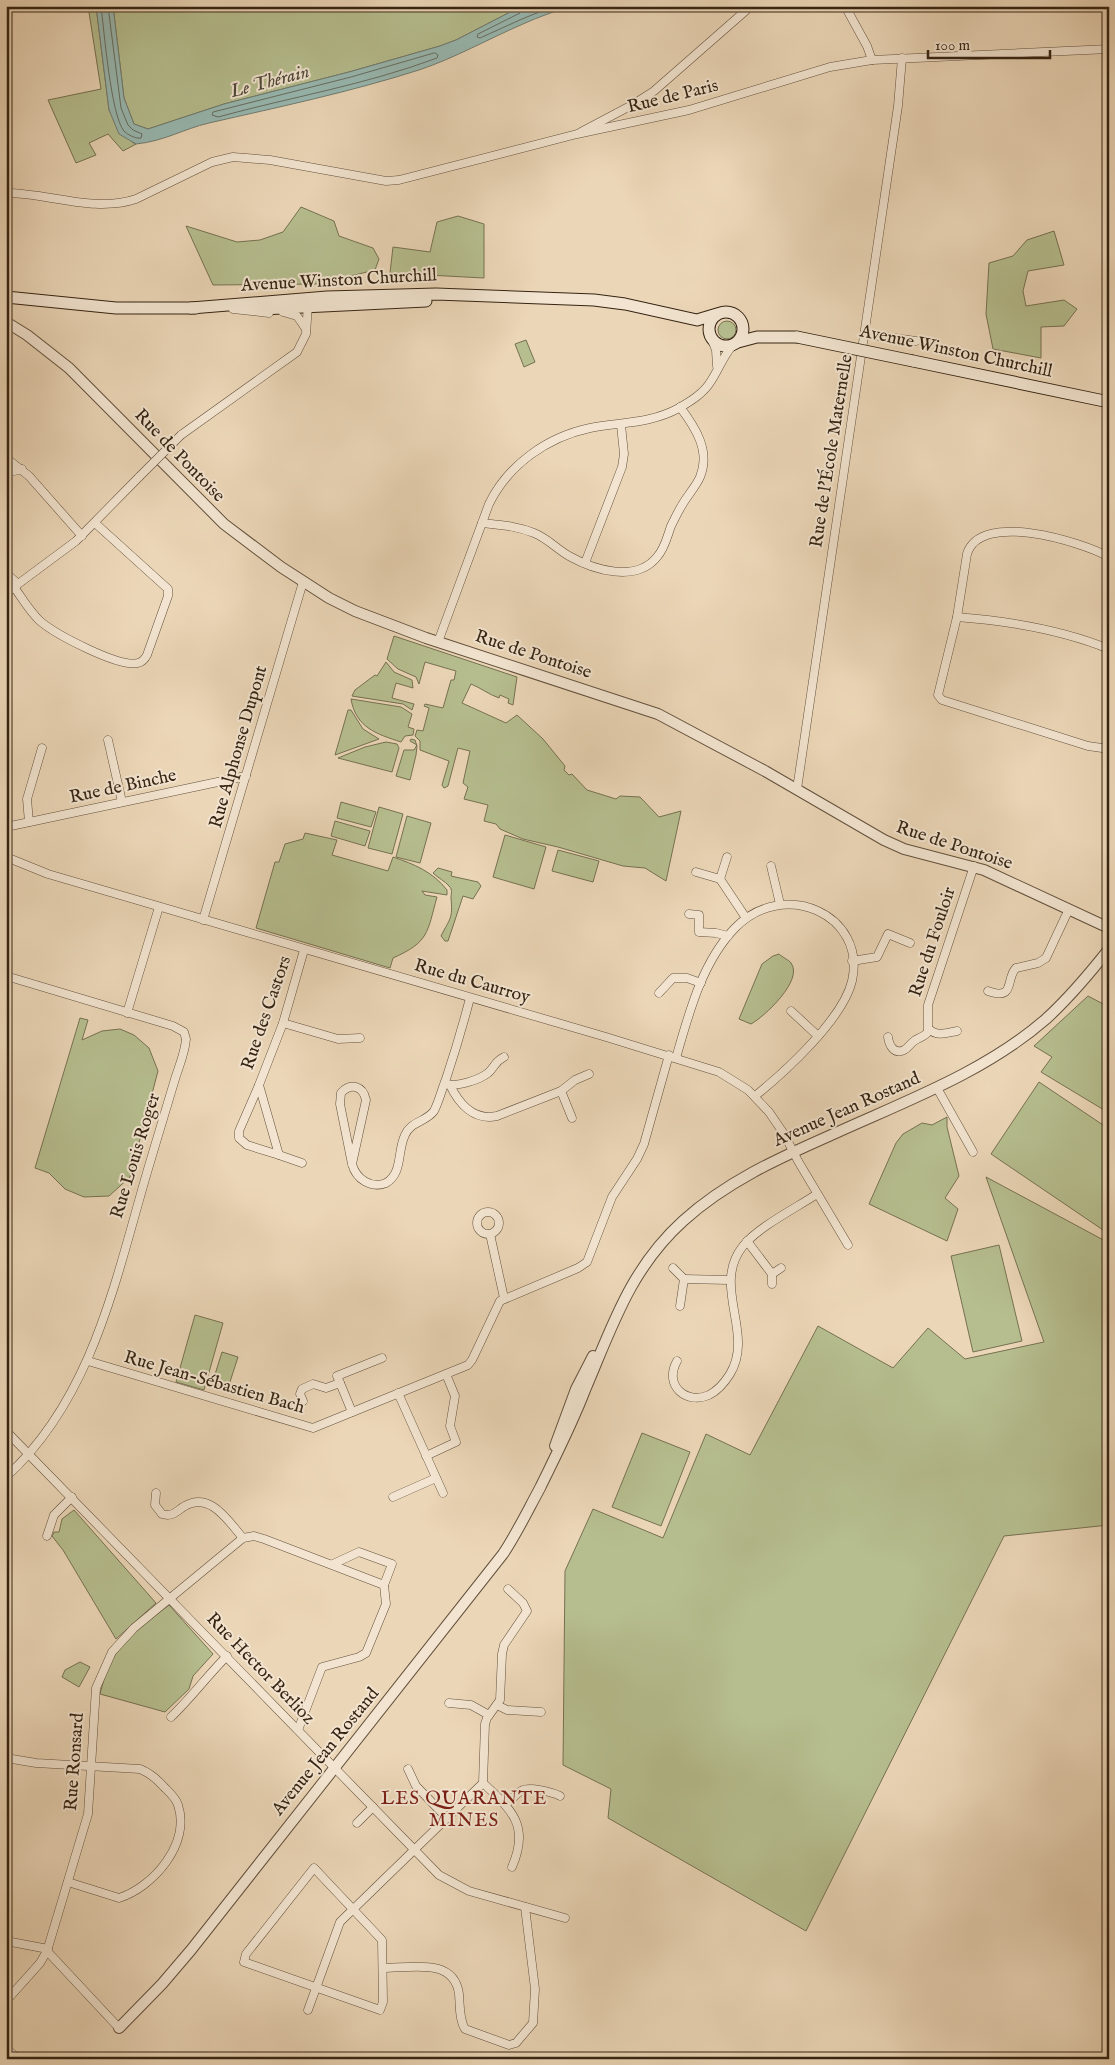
<svg xmlns="http://www.w3.org/2000/svg" width="1115" height="2065" viewBox="0 0 1115 2065" font-family="'IM FELL English',serif">
  <style>
    .green { fill: #b6be8f; stroke: #767151 }
    .water { fill: #98b9b2; stroke: #717d72 }
    .lines { fill: none; stroke-linecap: round; stroke-linejoin: round }
    .shore { stroke: #676e62; stroke-width: 1 }
    .minor-casing { stroke: #63503c; stroke-width: 9 }
    .tertiary-casing { stroke: #63503c; stroke-width: 12 }
    .secondary-casing { stroke: #362413; stroke-width: 13 }
    .minor { stroke: #f2e4d0; stroke-width: 8 }
    .tertiary { stroke: #f2e4d0; stroke-width: 10 }
    .secondary { stroke: #f2e4d0; stroke-width: 11 }
    .minor-bridge-casing { stroke: #63503c; stroke-width: 9; stroke-linecap: butt }
    .secondary-bridge-casing { stroke: #362413; stroke-width: 13; stroke-linecap: butt }
    .minor-bridge { stroke: #f2e4d0; stroke-width: 8 }
    .secondary-bridge { stroke: #f2e4d0; stroke-width: 11 }
    .labels { text-anchor: middle; dominant-baseline: central; stroke-width: 4; stroke-linejoin: round; paint-order: stroke }
    .street-label { font-size: 18px; fill: #362413; stroke: #f2e4d0 }
    .water-label { font-size: 19px; font-style: italic; fill: #4e493b; stroke: #f2e4d0 }
    .neighbourhood-label { font-size: 19px; letter-spacing: 1px; fill: #7a1f14; stroke: #f2e4d0 }
  </style>
  <rect width="100%" height="100%" fill="#ebd6b7"/>
  <filter id="stains"><feTurbulence type="fractalNoise" baseFrequency=".004" numOctaves="4"/><feColorMatrix values="0 0 0 0 .2 0 0 0 0 .09 0 0 0 0 .02 0 0 0 .5 -.17"/></filter>
  <radialGradient id="worn" r=".72"><stop offset=".6" stop-color="#630" stop-opacity="0"/><stop offset="1" stop-color="#630" stop-opacity=".3"/></radialGradient>
  <g class="green">
    <polygon points="88,6 96,6 109,110 132,142 136,144 123,151 108,134 89,143 96,155 76,163 48,100 101,89"/>
    <polygon points="113,6 522,6 456,40 440,46 349,72 224,104 148,129 134,124 124,98"/>
    <polygon points="301,207 334,221 339,236 373,248 379,259 375,270 318,284 213,285 186,226 237,242 260,240 283,232"/>
    <polygon points="458,216 484,224 484,278 390,273 393,247 430,252 437,222"/>
    <polygon points="1054,231 1064,265 1028,271 1023,291 1026,306 1064,300 1077,309 1064,326 1041,327 1041,358 993,349 986,314 989,263 1013,256 1027,240"/>
    <circle cx="727" cy="330" r="9"/>
    <polygon points="526,340 535,362 524,367 515,344"/>
    <path d="M394 636 517 677 513 705 508 703 509 699 500 695 499 698C488 694 481 688 471 684L462 703 506 723 517 715 543 739 565 766 564 770 569 775 572 774 587 790 616 799 620 796 640 797 659 817 681 811 666 881 645 868 623 866 558 847 523 839 500 829 496 824 484 821 488 805 464 799 468 787 463 783 470 751 458 748 448 786 444 788 442 785 449 761 420 750V741L415 736 417 730 423 731 429 708 424 706 425 704 443 708 451 680H454L456 671 425 662 419 684 416 677 398 669 387 659Z"/>
    <polygon points="386,662 394,672 412,680 413,688 396,683 392,698 414,704 412,710 403,704 352,696 355,690 375,675 377,676"/>
    <path d="M351 699 401 707 412 714 408 727 414 729 413 735 405 736 401 742C377 734 356 728 351 699Z"/>
    <polygon points="348,710 351,710 363,729 379,739 335,755"/>
    <polygon points="411,739 415,740 417,746 416,755 410,780 396,776 404,750 414,750 417,745 410,741"/>
    <polygon points="386,742 397,744 399,748 392,772 338,758 365,747"/>
    <polygon points="341,802 376,812 371,827 337,818"/>
    <polygon points="379,807 403,814 392,854 368,848"/>
    <polygon points="407,816 431,823 420,863 396,857"/>
    <polygon points="335,821 370,831 365,846 331,836"/>
    <path d="M305 833 337 840 332 855 388 871 393 857C414 864 433 872 447 890V895L422 891 425 895 437 897C427 933 429 942 393 958L390 968 256 928 275 862H279L285 844 303 839Z"/>
    <polygon points="505,835 546,847 534,889 493,877"/>
    <polygon points="558,850 599,861 593,882 552,871"/>
    <path d="M438 868 452 872 451 876 478 882 481 886 473 899 463 896 448 941H445L441 936C450 918 453 919 451 898 451 893 453 890 449 886 445 881 438 878 433 873Z"/>
    <path d="M779 954C782 957 789 960 791 963 804 980 764 1017 751 1024L739 1019 762 964 773 956Z"/>
    <polygon points="1088,996 1109,1007 1109,1113 1041,1072 1052,1057 1034,1046"/>
    <polygon points="80,1018 88,1020 82,1040 102,1031 120,1029 134,1035 149,1048 158,1071 130,1177 109,1196 84,1197 65,1189 49,1173 35,1168"/>
    <polygon points="1039,1082 1109,1129 1109,1228 1106,1232 991,1154"/>
    <polygon points="947,1117 947,1127 959,1176 945,1198 958,1209 947,1241 869,1204 896,1143 903,1134 922,1123 932,1125"/>
    <polygon points="986,1177 1109,1243 1109,1525 1004,1536 806,1931 608,1818 611,1789 563,1765 565,1571 593,1509 663,1538 706,1434 750,1455 818,1326 893,1368 928,1328 965,1359 1044,1342"/>
    <polygon points="999,1245 1022,1341 973,1352 951,1256"/>
    <polygon points="195,1315 223,1323 204,1390 176,1382"/>
    <polygon points="222,1352 238,1357 228,1388 212,1384"/>
    <polygon points="642,1433 690,1452 661,1526 612,1507"/>
    <polygon points="74,1510 156,1603 116,1639 63,1550 52,1536 54,1532 59,1532 62,1519"/>
    <path d="M169 1605 213 1654 193 1676 189 1689 165 1712 100 1694C103 1684 105 1672 110 1663 123 1639 147 1622 169 1605Z"/>
    <polygon points="80,1662 90,1667 79,1687 62,1677 65,1670"/>
  </g>
  <path class="water" d="M96 6H113L124 98 134 124 148 129 224 104 349 72 440 46 456 40 522 6H569C554 12 538 17 523 24 488 39 455 58 419 70 350 92 279 107 209 123 183 129 165 141 136 144L119 134 109 110Z"/>
  <g class="lines">
    <g class="shore">
      <path d="M101 6C104 30 111 116 124 131 128 135 136 139 141 138L142 134 133 130 128 125 121 108 108 6"/>
      <polyline points="522,6 520,13 478,34 477,37 480,38 522,19 554,6"/>
      <path d="M435 53 438 55 437 58C365 85 291 97 218 117L212 115 213 112 225 109 351 77Z"/>
    </g>
    <defs>
      <g id="minor">
        <polyline points="845,6 867,46 872,60"/>
        <polyline points="581,132 632,105 654,91 751,6"/>
        <path d="M6 193C49 193 94 213 136 199L212 162 233 157 270 160 386 181 399 180 577 134 689 110 830 67 872 60 1109 49"/>
        <polyline points="233,309 269,313"/>
        <polyline points="283,312 297,316 306,329"/>
        <polyline points="865,334 916,341"/>
        <polyline points="712,340 716,350 717,366"/>
        <polyline points="181,435 297,352 306,334 308,304"/>
        <polyline points="6,458 29,476 82,536"/>
        <polyline points="6,473 22,469"/>
        <path d="M482 523C500 525 517 526 534 533 547 538 557 549 569 556 594 570 636 583 657 557 665 548 667 537 671 526 676 516 681 505 688 496 692 490 697 484 700 477 711 451 695 427 680 407"/>
        <path d="M1109 557C1082 542 980 510 967 554L957 617 938 695 942 700 1088 746 1109 749"/>
        <polyline points="585,563 622,467 624,454 621,425"/>
        <polyline points="6,573 18,584"/>
        <path d="M14 587C22 598 30 612 40 621 55 634 119 668 138 663 142 662 145 659 147 655L168 596V589L95 523"/>
        <polyline points="6,593 76,541 140,476"/>
        <path d="M957 617C1009 621 1060 629 1109 649"/>
        <path d="M438 642 489 504C508 465 547 437 590 428 620 422 650 424 679 408 691 401 704 393 711 381 719 369 723 356 733 345"/>
        <polyline points="108,740 122,802"/>
        <polyline points="797,789 898,106 902,58"/>
        <polyline points="29,822 27,799 42,748"/>
        <polyline points="6,827 246,776"/>
        <polyline points="6,857 48,874 606,1037 719,1072 748,1090 769,1112 784,1134 798,1161 848,1245"/>
        <polyline points="771,866 780,904"/>
        <polyline points="696,872 720,879 746,918"/>
        <polyline points="720,879 727,857"/>
        <polyline points="689,914 699,915 699,932 716,933 728,936"/>
        <polyline points="203,920 303,582"/>
        <polyline points="852,961 877,957 888,934 910,943"/>
        <path d="M6 976 173 1026 184 1032 186 1039C185 1053 179 1066 175 1079 167 1106 159 1133 151 1159 117 1271 96 1395 6 1477"/>
        <path d="M988 991C1016 1001 1005 979 1016 968L1038 963 1046 958 1069 909"/>
        <polyline points="659,993 673,978 687,978 701,983"/>
        <polyline points="791,1011 818,1036"/>
        <polyline points="127,1013 159,907"/>
        <polyline points="283,1023 338,1039 360,1038"/>
        <path d="M929 1029C937 1037 947 1033 957 1031"/>
        <path d="M888 1037C889 1045 894 1055 904 1050 908 1048 910 1044 914 1041 918 1038 924 1037 928 1032V1005L974 866"/>
        <path d="M676 1058C689 1013 702 962 735 928 783 878 867 914 852 981 843 1019 785 1072 755 1096"/>
        <path d="M446 1084C457 1087 479 1080 488 1073 495 1067 494 1062 504 1057"/>
        <polyline points="259,1085 239,1131 239,1138 247,1145 279,1155"/>
        <path d="M450 1085C459 1104 474 1121 497 1116L561 1091 575 1080 589 1074"/>
        <polyline points="937,1088 973,1152"/>
        <polyline points="561,1091 572,1118"/>
        <polyline points="302,1163 279,1155 259,1085 283,1023 304,950"/>
        <path d="M352 1164 366 1100C363 1086 351 1082 341 1093L340 1104 352 1164C356 1179 371 1189 386 1183 403 1173 397 1151 405 1135 411 1121 426 1122 434 1111 439 1101 442 1089 446 1079 455 1052 463 1025 470 998"/>
        <circle cx="488" cy="1223" r="11"/>
        <polyline points="490,1234 504,1298"/>
        <polyline points="747,1241 772,1274 772,1284"/>
        <polyline points="673,1268 684,1279"/>
        <polyline points="772,1274 781,1268"/>
        <polyline points="680,1306 684,1279 729,1280"/>
        <polyline points="88,1361 313,1428 468,1365 472,1360 500,1301 578,1268 587,1262 612,1197 637,1159 644,1144 669,1055"/>
        <path d="M677 1361C663 1386 687 1405 709 1395 717 1391 725 1382 730 1374 755 1333 711 1286 743 1246 758 1227 796 1208 817 1194"/>
        <polyline points="340,1383 352,1412"/>
        <polyline points="398,1393 443,1493"/>
        <polyline points="303,1401 300,1394 302,1389 313,1384 326,1388 340,1383 337,1376 382,1358"/>
        <polyline points="6,1431 439,1875 469,1891 565,1918"/>
        <polyline points="426,1456 456,1442 450,1426 455,1396 446,1374"/>
        <path d="M156 1493 155 1505 162 1514C172 1517 176 1512 183 1507 210 1490 228 1521 243 1538"/>
        <polyline points="393,1497 436,1478"/>
        <polyline points="47,1536 54,1515 72,1497"/>
        <polyline points="449,1703 471,1705 489,1715"/>
        <polyline points="497,1705 507,1710 541,1712"/>
        <path d="M171 1717C191 1698 207 1676 227 1656"/>
        <polyline points="298,1730 322,1667 359,1657 366,1653 386,1604 384,1585 392,1564 359,1552 333,1564"/>
        <path d="M6 1758 36 1763 140 1769C150 1773 157 1779 164 1787 169 1792 176 1798 178 1805 191 1844 153 1887 119 1898L68 1882"/>
        <polyline points="408,1769 416,1786 447,1818"/>
        <path d="M483 1783C512 1810 530 1826 512 1867"/>
        <path d="M506 1804C511 1800 516 1794 521 1791 529 1786 552 1792 560 1796"/>
        <polyline points="357,1823 373,1807"/>
        <polygon points="314,1868 382,1940 383,2002 380,2010 244,1962 246,1954"/>
        <polyline points="6,1941 48,1949"/>
        <polyline points="47,1951 119,2028"/>
        <path d="M383 1968C411 1968 454 1957 459 1994 460 2005 459 2019 465 2029L509 2045 516 2043 533 2023 535 1989 525 1907"/>
        <polyline points="6,2001 40,1963 47,1951 88,1814 96,1688 112,1652 134,1628 243,1538 254,1536 264,1539 384,1585"/>
        <polyline points="308,2010 340,1922 483,1783 485,1724 487,1718 500,1700 502,1654 504,1645 527,1611 523,1603 508,1589"/>
        <polyline points="6,2048 18,2059"/>
      </g>
      <g id="tertiary">
        <polyline points="6,322 27,335 69,368 224,524 281,567 329,598 355,611 426,638 658,714 765,771 884,840 904,849 984,870 1109,928"/>
        <polyline points="555,1446 576,1389 593,1356"/>
        <path d="M119 2028 162 1984 191 1950 503 1554C517 1533 528 1510 540 1488 556 1455 572 1424 585 1390 612 1327 630 1269 683 1221 726 1182 777 1159 829 1136 903 1102 984 1073 1046 1019 1069 998 1090 973 1109 949"/>
      </g>
      <g id="secondary">
        <polyline points="6,297 116,308 196,308"/>
        <polyline points="191,308 327,297 436,294 594,300 625,304 697,320 717,314"/>
        <polyline points="262,309 426,301"/>
        <circle cx="726" cy="329" r="17"/>
        <polyline points="738,342 757,337 797,337"/>
        <polyline points="913,361 1109,402"/>
      </g>
    </defs>
    <use href="#minor" class="minor-casing"/>
    <use href="#tertiary" class="tertiary-casing"/>
    <use href="#secondary" class="secondary-casing"/>
    <use href="#minor" class="minor"/>
    <use href="#tertiary" class="tertiary"/>
    <use href="#secondary" class="secondary"/>
    <defs>
      <polyline id="minor-bridge" points="140,476 181,435"/>
      <polyline id="secondary-bridge" points="797,337 913,361"/>
    </defs>
    <use href="#minor-bridge" class="minor-bridge-casing"/>
    <use href="#secondary-bridge" class="secondary-bridge-casing"/>
    <use href="#minor-bridge" class="minor-bridge"/>
    <use href="#secondary-bridge" class="secondary-bridge"/>
  </g>
  <g class="labels">
    <g class="street-label">
      <text transform="translate(673 97) rotate(-14)">Rue de Paris</text>
      <text transform="translate(339 281) rotate(-3)">Avenue Winston Churchill</text>
      <text transform="translate(956 352) rotate(12)">Avenue Winston Churchill</text>
      <text transform="translate(832 451) rotate(-81)">Rue de l'École Maternelle</text>
      <text transform="translate(179 456) rotate(46)">Rue de Pontoise</text>
      <text transform="translate(533 655) rotate(18)">Rue de Pontoise</text>
      <text transform="translate(239 747) rotate(-74)">Rue Alphonse Dupont</text>
      <text transform="translate(123 787) rotate(-12)">Rue de Binche</text>
      <text transform="translate(954 846) rotate(18)">Rue de Pontoise</text>
      <text transform="translate(933 942) rotate(-72)">Rue du Fouloir</text>
      <text transform="translate(472 982) rotate(16)">Rue du Caurroy</text>
      <text transform="translate(267 1013) rotate(-71)">Rue des Castors</text>
      <text transform="translate(847 1110) rotate(-24)">Avenue Jean Rostand</text>
      <text transform="translate(136 1156) rotate(-73)">Rue Louis Roger</text>
      <text transform="translate(214 1383) rotate(16)">Rue Jean-Sébastien Bach</text>
      <text transform="translate(260 1669) rotate(46)">Rue Hector Berlioz</text>
      <text transform="translate(326 1752) rotate(-51)">Avenue Jean Rostand</text>
      <text transform="translate(75 1762) rotate(-86)">Rue Ronsard</text>
    </g>
    <g class="water-label">
      <text transform="translate(270 82) rotate(-15)">Le Thérain</text>
    </g>
    <g class="neighbourhood-label">
      <text x="464" y="1799">LES QUARANTE<tspan x="464" dy="22">MINES</tspan></text>
    </g>
  </g>
  <rect width="1115" height="2065" fill="none" stroke="#ebd6b7" stroke-width="25"/>
  <rect x="8" y="8" width="1100" height="2050" fill="none" stroke="#362413" stroke-width="2.5"/>
  <rect x="12" y="12" width="1090" height="2040" fill="none" stroke="#362413"/>
  <path d="M928 50v8h122v-8" fill="none" stroke="#362413" stroke-width="2.5"/>
  <text x="935" y="50" font-size="15" fill="#362413" stroke="#f2e4d0" stroke-width="4" paint-order="stroke">100 m</text>
  <rect width="100%" height="100%" filter="url(#stains)"/>
  <rect width="100%" height="100%" fill="url(#worn)"/>
</svg>
